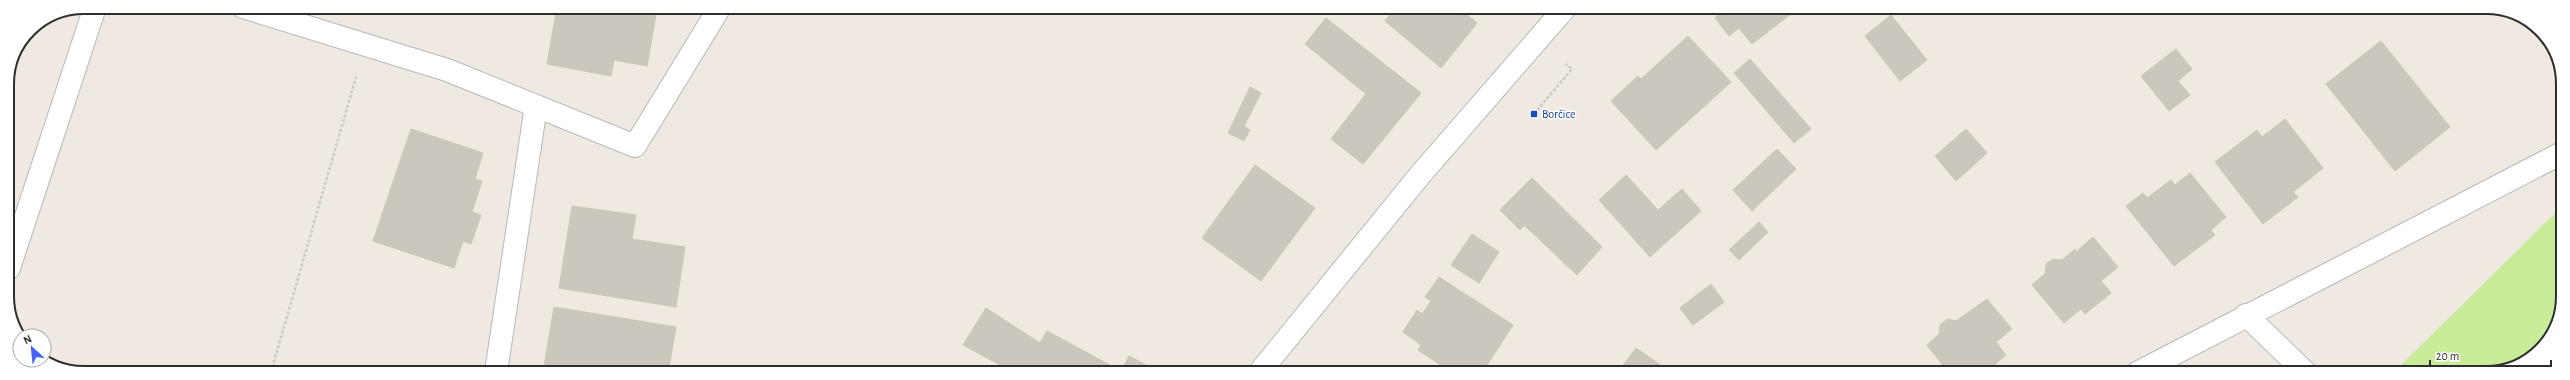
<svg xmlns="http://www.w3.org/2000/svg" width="2570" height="380" viewBox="0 0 2570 380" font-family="'Alegreya Sans',sans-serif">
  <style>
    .pitch { fill: #c9ec9a }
    .building { fill: #cbc7bf; stroke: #cbc5ba }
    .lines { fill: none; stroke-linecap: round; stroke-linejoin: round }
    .street-casing { stroke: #b4b7c1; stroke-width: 24 }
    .secondary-casing { stroke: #b4b7c1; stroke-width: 24 }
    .path { stroke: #c9c9c9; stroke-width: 2.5; stroke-dasharray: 3 2; stroke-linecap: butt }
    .street { stroke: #fff; stroke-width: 22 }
    .secondary { stroke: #fff; stroke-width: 22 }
    .transit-dot { fill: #1a4fb4; stroke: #fff; stroke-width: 1.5 }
    .labels { text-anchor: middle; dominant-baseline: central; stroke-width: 3; stroke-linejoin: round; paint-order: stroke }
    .transit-label { font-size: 12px; fill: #164399; stroke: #fff; text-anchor: start }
    .rim { fill: none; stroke: #2e2e2e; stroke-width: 2 }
  </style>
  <rect width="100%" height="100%" fill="#efe9e1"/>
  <polygon class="pitch" points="2554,214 2562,222 2562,305 2537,354 2486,373 2393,373"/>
  <g class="building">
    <polygon points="557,7 657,9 647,66 614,60 611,76 547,64"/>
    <polygon points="1396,7 1458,7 1477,23 1441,68 1385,21"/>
    <polygon points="1723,7 1800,7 1752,44 1739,28 1729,36 1715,18 1724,10"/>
    <polygon points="1891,15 1927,60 1900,81 1865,36"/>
    <polygon points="1326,18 1421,93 1363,164 1331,139 1366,94 1305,44"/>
    <polygon points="1688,36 1731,82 1656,150 1611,101 1638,76 1641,79"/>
    <polygon points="2381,41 2450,127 2395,171 2326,84"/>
    <polygon points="2176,49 2192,69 2178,81 2190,95 2169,111 2141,76"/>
    <polygon points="1750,59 1811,129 1794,143 1734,73"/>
    <polygon points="1250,87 1261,93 1244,126 1250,130 1244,141 1228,133"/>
    <polygon points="2285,119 2323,168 2293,192 2298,197 2263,224 2215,162 2257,130 2262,137"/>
    <polygon points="411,129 483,153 475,179 482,181 472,212 481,215 471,244 463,241 454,268 373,241"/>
    <polygon points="1966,129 1987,153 1956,181 1935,156"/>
    <polygon points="1777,149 1796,169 1752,211 1733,190"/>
    <polygon points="1255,165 1315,208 1261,281 1202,238"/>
    <polygon points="2190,173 2226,217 2211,230 2215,235 2174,266 2126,206 2143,193 2147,198 2171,180 2175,185"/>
    <polygon points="1626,175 1658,210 1682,189 1701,211 1650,257 1599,200"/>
    <polygon points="1532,178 1602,247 1577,275 1524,225 1520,230 1500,210"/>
    <polygon points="572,206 636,215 632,239 685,247 676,307 559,288"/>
    <polygon points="1759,222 1768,232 1739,260 1729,250"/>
    <polygon points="1472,234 1499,252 1479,283 1451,265"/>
    <polygon points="2093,237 2118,267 2101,281 2111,293 2085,314 2081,309 2064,323 2032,285 2045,274 2046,264 2053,259 2062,260 2075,249 2076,252"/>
    <polygon points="1439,277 1513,325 1482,373 1474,373 1461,364 1453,373 1418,350 1421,345 1403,332 1417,310 1422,314 1431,301 1425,297"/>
    <polygon points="1711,284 1724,302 1693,325 1680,308"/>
    <polygon points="1987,299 2012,329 1996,342 2006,355 1985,373 1976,371 1973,373 1949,373 1927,345 1939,334 1940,325 1948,319 1956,321"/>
    <polygon points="554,307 676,327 668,373 543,372"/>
    <polygon points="986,308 1040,343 1047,331 1121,371 1129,356 1161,373 1015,373 963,345"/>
    <polygon points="1636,348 1672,373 1615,373 1618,372"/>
    <polygon points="377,365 406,372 375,372"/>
  </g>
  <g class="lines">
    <defs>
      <g id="street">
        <polyline points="243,7 447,70 635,146 720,7"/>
        <polyline points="9,268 95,7"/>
        <polyline points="2246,315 2306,373"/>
        <polyline points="496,372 536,106"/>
        <polyline points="2137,373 2562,153"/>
      </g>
      <polyline id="secondary" points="1259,373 1420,175 1566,7"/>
    </defs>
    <use href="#street" class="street-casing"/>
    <use href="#secondary" class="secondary-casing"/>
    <g class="path">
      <polyline points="1534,114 1572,69 1566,64"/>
      <polyline points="271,372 356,77"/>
    </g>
    <use href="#street" class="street"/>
    <use href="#secondary" class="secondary"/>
  </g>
  <rect class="transit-dot" x="1530" y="110" width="8" height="8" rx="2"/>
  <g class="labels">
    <g class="transit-label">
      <text x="1542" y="114">Borčice</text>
    </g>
  </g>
  <path d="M0 0H2570V380H0ZM84 14H2486A70 70 0 0 1 2556 84V296A70 70 0 0 1 2486 366H84A70 70 0 0 1 14 296V84A70 70 0 0 1 84 14Z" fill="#fff" fill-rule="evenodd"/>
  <path class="rim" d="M84 14H2486A70 70 0 0 1 2556 84V296A70 70 0 0 1 2486 366H84A70 70 0 0 1 14 296V84A70 70 0 0 1 84 14Z"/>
  <g transform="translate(32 348) rotate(333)"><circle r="19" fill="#ffffff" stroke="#ababab"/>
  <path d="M0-3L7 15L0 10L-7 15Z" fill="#4264fb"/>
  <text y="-6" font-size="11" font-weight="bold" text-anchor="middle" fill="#2e2e2e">N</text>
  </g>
  <path d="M2430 360v6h121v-6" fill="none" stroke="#2e2e2e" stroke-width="2"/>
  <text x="2436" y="360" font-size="12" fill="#2e2e2e" stroke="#ffffff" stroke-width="3" paint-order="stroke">20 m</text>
</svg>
